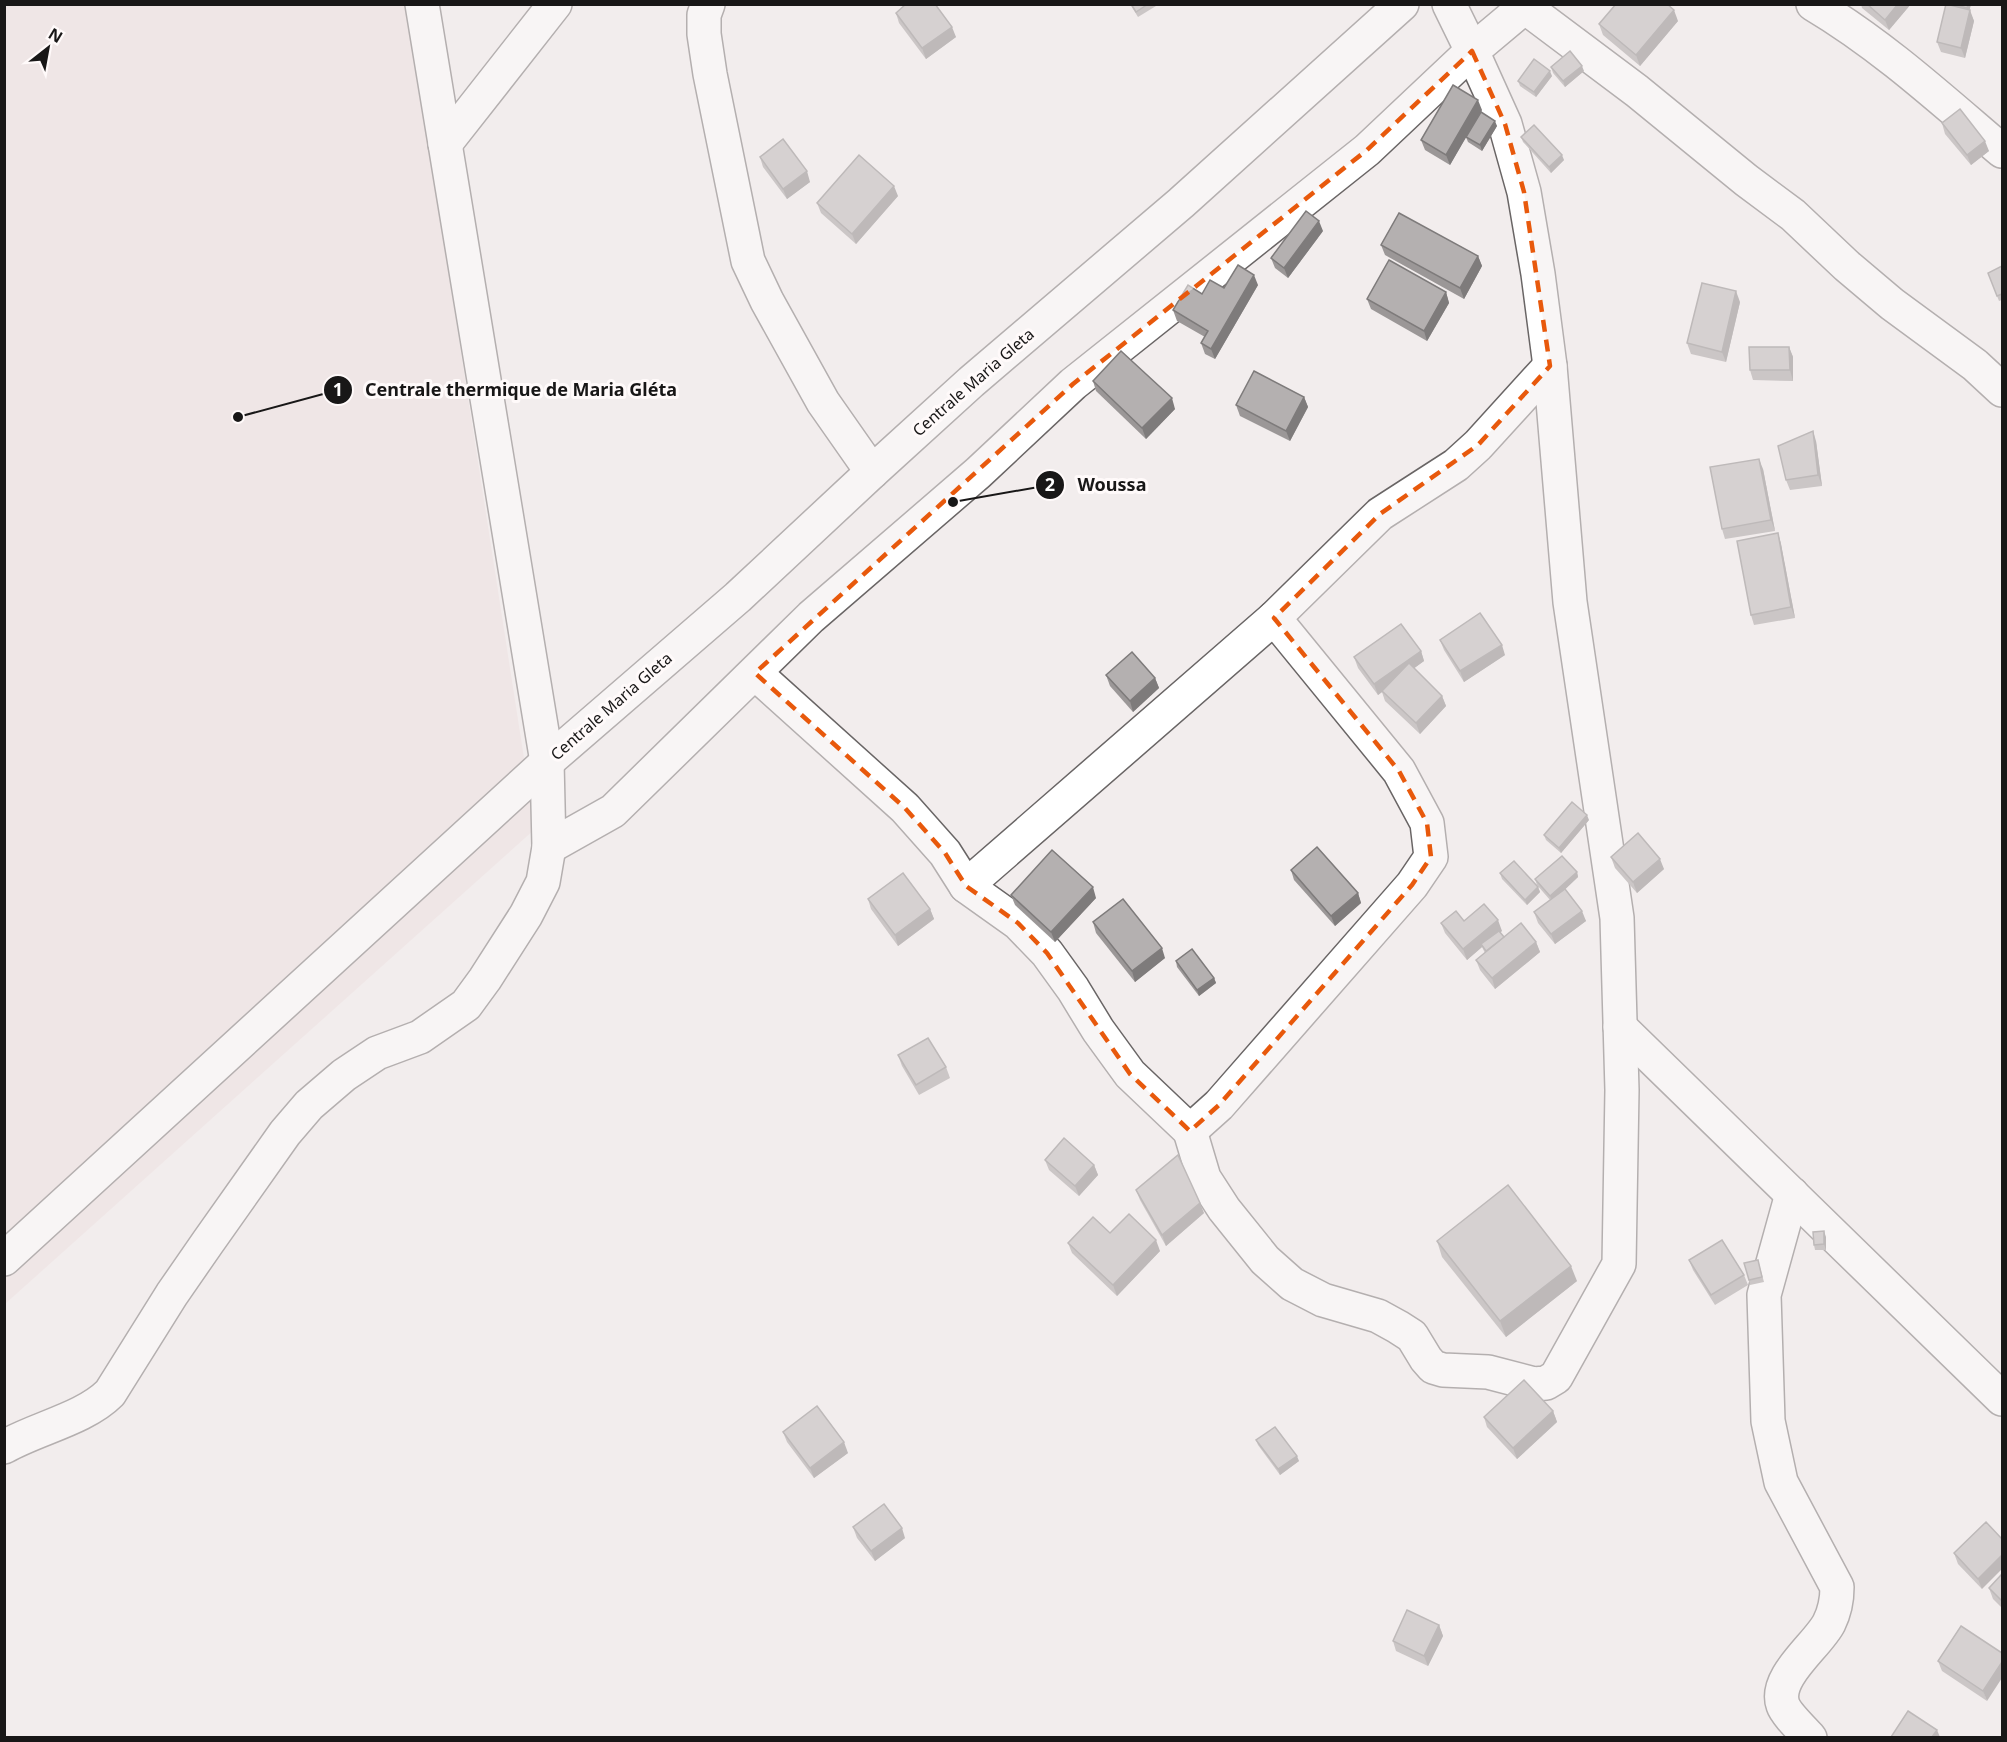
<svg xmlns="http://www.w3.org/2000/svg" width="2007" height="1742" viewBox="0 0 2007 1742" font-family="'Noto Sans',sans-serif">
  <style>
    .built { fill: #ecdede }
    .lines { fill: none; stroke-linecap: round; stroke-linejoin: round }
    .minor-casing { stroke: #696565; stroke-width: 36 }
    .minor { stroke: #fff; stroke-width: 33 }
    .wall { fill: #9b9797 }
    .shaded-wall { fill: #7e7b7b }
    .building { fill: #b4b0b0; stroke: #7e7b7b; stroke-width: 1.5 }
    .marked { fill: none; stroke: #e8590c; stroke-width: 4.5; stroke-dasharray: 12 8; stroke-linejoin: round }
    .labels { text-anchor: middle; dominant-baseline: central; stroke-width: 6; stroke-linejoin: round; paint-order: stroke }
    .street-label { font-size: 16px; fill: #181717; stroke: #fffafa }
    .leader { fill: none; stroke: #181717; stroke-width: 2 }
    .callout-dot { fill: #181717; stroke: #fffafa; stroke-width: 2 }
    .mark-label { font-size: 18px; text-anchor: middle; font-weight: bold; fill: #fff }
    .callout-label { font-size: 18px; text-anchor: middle; font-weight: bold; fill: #181717; stroke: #fffafa; stroke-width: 6; stroke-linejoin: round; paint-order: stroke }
  </style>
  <rect width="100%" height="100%" fill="#f2eded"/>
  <polygon class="built" points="5,5 407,5 535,829 5,1304"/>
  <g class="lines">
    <defs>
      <g id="minor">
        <polyline points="708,4 704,15 704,34 710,74 748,261 767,301 823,402 872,472"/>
        <path d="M1813 4C1882 45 1942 100 2002 151"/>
        <polyline points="1525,7 1637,91 1746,180 1793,215 1847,266 1892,304 1975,365 2002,390"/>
        <polyline points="445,144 555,4"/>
        <polyline points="755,673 905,808 945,853 966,886 1018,923 1047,953 1073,989 1098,1030 1130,1074 1190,1131 1219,1105 1412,885 1431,857 1427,823 1399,771 1274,618"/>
        <polyline points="549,847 613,811 811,617 978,473 1073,384 1367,150 1472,51 1528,4"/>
        <polyline points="966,886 1274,618 1380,514 1456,465 1478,445 1550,366"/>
        <polyline points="1620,1027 2002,1399"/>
        <polyline points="1190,1131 1204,1178 1224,1209 1265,1260 1292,1284 1323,1300 1378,1316 1398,1327 1412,1336 1426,1359 1433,1367 1443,1370 1488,1372 1534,1384 1546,1383 1556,1377 1619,1264 1622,1090 1617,918 1570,602 1550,366 1538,274 1524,192 1505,124 1472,51 1449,4"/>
        <path d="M1792 1194 1764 1295 1768 1421 1781 1482 1837 1587C1837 1600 1835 1611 1829 1623 1818 1645 1773 1677 1783 1705 1786 1714 1803 1730 1810 1738"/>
        <polyline points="4,1259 547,762 738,597 872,472 971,382 1181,203 1402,4"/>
        <path d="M4 1447C37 1428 84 1419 110 1393L172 1294 208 1242 285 1133 309 1105 344 1075 377 1053 420 1037 466 1005 485 979 526 915 543 882 549 847 547 762 422 4"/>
      </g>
    </defs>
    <use href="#minor" class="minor-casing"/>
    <use href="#minor" class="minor"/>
  </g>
  <g class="wall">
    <polygon points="1130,4 1155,4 1156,6 1138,17"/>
    <polygon points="1861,4 1911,4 1889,30 1862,8"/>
    <polygon points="1946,4 1971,4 1969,10 1974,21 1965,58 1941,52 1937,42"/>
    <polygon points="896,13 956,37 926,59 899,23"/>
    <polygon points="1678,21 1640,66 1603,35 1599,24"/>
    <polygon points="1551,67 1584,71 1565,87 1553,73"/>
    <polygon points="1552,76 1536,97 1520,86 1518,81"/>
    <polygon points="1482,110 1481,112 1497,126 1482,151 1468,142 1466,137 1450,165 1425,150 1421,140"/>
    <polygon points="1942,123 1989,151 1971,165 1945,134"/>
    <polygon points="1521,137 1564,160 1551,173 1523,142"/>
    <polygon points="760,157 810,182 787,199 763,167"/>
    <polygon points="898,196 856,244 821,213 817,203"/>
    <polygon points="1323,231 1288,278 1275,268 1271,258"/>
    <polygon points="1381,245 1478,256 1482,266 1464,299 1385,255"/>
    <polygon points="2002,266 2002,300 1999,301 1988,273"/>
    <polygon points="1258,285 1215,359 1205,354 1201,343 1205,337 1177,321 1173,310 1202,294 1224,288"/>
    <polygon points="1446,292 1449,303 1427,341 1371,309 1367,299"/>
    <polygon points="1740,302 1726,362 1691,354 1687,343"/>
    <polygon points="1789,347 1793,357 1793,381 1753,380 1750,370"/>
    <polygon points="1093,381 1175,409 1146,439 1096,391"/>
    <polygon points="1304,397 1308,407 1290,441 1240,416 1236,405"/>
    <polygon points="1816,441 1822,486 1790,490 1786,480"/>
    <polygon points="1763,469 1775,531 1725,539 1722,529"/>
    <polygon points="1778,533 1781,544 1795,618 1754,625 1751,615"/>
    <polygon points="1440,640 1505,655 1464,682 1444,650"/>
    <polygon points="1421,651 1424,661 1414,668 1442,696 1446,706 1420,734 1385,701 1382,692 1378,695 1358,668 1354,657"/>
    <polygon points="1106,675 1155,678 1159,688 1133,712 1110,686"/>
    <polygon points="1589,820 1561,853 1546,840 1544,835"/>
    <polygon points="1611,857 1664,869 1637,893 1615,868"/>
    <polygon points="1291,870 1358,893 1361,903 1335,926 1294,880"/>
    <polygon points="1577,872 1578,877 1565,889 1586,921 1555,944 1538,923 1534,912 1550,900 1537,885 1535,879"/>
    <polygon points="1500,873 1538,887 1540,892 1527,905 1502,879"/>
    <polygon points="1011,895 1096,898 1055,942 1015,905"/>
    <polygon points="868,899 930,909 934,919 898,946 871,909"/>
    <polygon points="1464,921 1502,931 1500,932 1504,937 1536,942 1540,952 1495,989 1480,970 1476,960 1485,953 1482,947 1467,960 1445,933 1441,923"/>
    <polygon points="1093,922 1165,958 1135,982 1096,933"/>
    <polygon points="1176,961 1214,978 1216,983 1199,996 1177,967"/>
    <polygon points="898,1055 946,1067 950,1078 919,1095 902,1066"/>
    <polygon points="1045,1160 1094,1165 1098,1175 1079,1196 1049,1170"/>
    <polygon points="1136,1190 1204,1213 1166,1246 1140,1200"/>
    <polygon points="1110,1233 1160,1251 1117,1296 1072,1253 1068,1243"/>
    <polygon points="1826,1237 1826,1250 1815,1250 1814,1245"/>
    <polygon points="1437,1241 1577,1281 1506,1337 1442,1257"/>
    <polygon points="1689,1260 1744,1275 1748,1285 1715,1305 1693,1270"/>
    <polygon points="1758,1260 1764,1282 1750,1285 1749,1280"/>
    <polygon points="1553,1411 1557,1422 1517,1459 1487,1427 1484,1417"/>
    <polygon points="783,1432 848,1453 814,1478 787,1442"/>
    <polygon points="1256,1440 1299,1461 1280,1475 1258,1445"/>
    <polygon points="1986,1522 1982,1589 1958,1564 1954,1553"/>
    <polygon points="853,1527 905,1538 875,1561 857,1538"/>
    <polygon points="2002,1574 2002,1608 1993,1599 1989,1588"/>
    <polygon points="1439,1625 1443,1636 1428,1666 1396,1651 1393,1641"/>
    <polygon points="1961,1626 1987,1701 1942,1671 1938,1661"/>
  </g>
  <g class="shaded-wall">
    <polygon points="1898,4 1911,4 1889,30 1885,20"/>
    <polygon points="1968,4 1971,4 1969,13 1967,8"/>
    <polygon points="1674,10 1678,21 1640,66 1636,55"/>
    <polygon points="1970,10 1974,21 1965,58 1961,48"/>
    <polygon points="952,27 956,37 926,59 922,48"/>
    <polygon points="1582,66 1584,71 1565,87 1563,81"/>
    <polygon points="1550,71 1552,76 1536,97 1534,92"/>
    <polygon points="1478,100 1482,110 1450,165 1446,155"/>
    <polygon points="1495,121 1497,126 1482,151 1480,145"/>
    <polygon points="1985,141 1989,151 1971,165 1967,155"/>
    <polygon points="1562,155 1564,160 1551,173 1549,167"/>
    <polygon points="807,171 810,182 787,199 783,189"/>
    <polygon points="894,186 898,196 856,244 852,234"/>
    <polygon points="1319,221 1323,231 1288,278 1284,268"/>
    <polygon points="1478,256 1482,266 1464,299 1460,288"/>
    <polygon points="1254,275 1258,285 1215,359 1211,349"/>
    <polygon points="1736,291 1740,302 1726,362 1722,352"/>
    <polygon points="1446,292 1449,303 1427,341 1424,331"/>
    <polygon points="1789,347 1793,357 1793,381 1790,370"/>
    <polygon points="1304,397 1308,407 1290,441 1286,431"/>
    <polygon points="1172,398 1175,409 1146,439 1142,428"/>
    <polygon points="1813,431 1816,441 1822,486 1818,475"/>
    <polygon points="1759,459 1763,469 1775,531 1771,520"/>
    <polygon points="1778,533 1781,544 1795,618 1791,607"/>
    <polygon points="1502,645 1505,655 1464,682 1460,671"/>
    <polygon points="1421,651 1424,661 1378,695 1374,684"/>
    <polygon points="1155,678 1159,688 1133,712 1130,701"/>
    <polygon points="1442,696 1446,706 1420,734 1416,723"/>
    <polygon points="1587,815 1589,820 1561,853 1559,848"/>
    <polygon points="1660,859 1664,869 1637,893 1633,882"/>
    <polygon points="1577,872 1578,877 1552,902 1550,896"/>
    <polygon points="1093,887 1096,898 1055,942 1051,932"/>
    <polygon points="1538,887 1540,892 1527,905 1525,900"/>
    <polygon points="1358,893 1361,903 1335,926 1331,916"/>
    <polygon points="930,909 934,919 898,946 895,935"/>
    <polygon points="1582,911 1586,921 1555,944 1551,934"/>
    <polygon points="1498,920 1502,931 1483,947 1481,944 1482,947 1467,960 1463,949"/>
    <polygon points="1536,942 1540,952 1495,989 1492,978"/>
    <polygon points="1162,948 1165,958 1135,982 1132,971"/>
    <polygon points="1214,978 1216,983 1199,996 1197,990"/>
    <polygon points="1094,1165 1098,1175 1079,1196 1075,1186"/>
    <polygon points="1200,1203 1204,1213 1166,1246 1162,1235"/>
    <polygon points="1824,1231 1826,1237 1826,1250 1824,1244"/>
    <polygon points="1156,1240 1160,1251 1117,1296 1113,1285"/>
    <polygon points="1571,1266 1577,1281 1506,1337 1500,1321"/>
    <polygon points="1553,1411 1557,1422 1517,1459 1513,1448"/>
    <polygon points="844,1442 848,1453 814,1478 810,1468"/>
    <polygon points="1297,1456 1299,1461 1280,1475 1278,1469"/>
    <polygon points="902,1528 905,1538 875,1561 871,1551"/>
    <polygon points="2002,1555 2002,1569 1982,1589 1978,1579"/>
    <polygon points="1439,1625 1443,1636 1428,1666 1424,1656"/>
    <polygon points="2002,1662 2002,1678 1987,1701 1983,1691"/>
    <polygon points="1937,1730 1940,1737 1932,1737"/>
  </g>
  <g class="building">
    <polygon points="906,4 935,4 952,27 922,48 896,13"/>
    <polygon points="1131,4 1148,4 1136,12"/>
    <polygon points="1616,4 1667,4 1674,10 1636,55 1599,24"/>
    <polygon points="1867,4 1898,4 1885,20"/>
    <polygon points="1946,4 1970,10 1961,48 1937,42"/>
    <polygon points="1954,4 1968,4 1967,8"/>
    <polygon points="1570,51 1582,66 1563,81 1551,67"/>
    <polygon points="1534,59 1550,71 1534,92 1518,81"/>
    <polygon points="1453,85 1478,100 1446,155 1421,140"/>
    <polygon points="1960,109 1985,141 1967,155 1942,123"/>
    <polygon points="1481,112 1495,121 1480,145 1466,137"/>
    <polygon points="1534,125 1562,155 1549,167 1521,137"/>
    <polygon points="783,139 807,171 783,189 760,157"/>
    <polygon points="859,155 894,186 852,234 817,203"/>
    <polygon points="1306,211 1319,221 1284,268 1271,258"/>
    <polygon points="1399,213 1478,256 1460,288 1381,245"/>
    <polygon points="1389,260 1446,292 1424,331 1367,299"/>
    <polygon points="1238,265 1254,275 1211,349 1201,343 1208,331 1173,310 1188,285 1202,294 1210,280 1224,288"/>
    <polygon points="2002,266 2002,294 1997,296 1988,273"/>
    <polygon points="1702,283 1736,291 1722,352 1687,343"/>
    <polygon points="1749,347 1789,347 1790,370 1750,370"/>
    <polygon points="1121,351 1172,398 1142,428 1093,381"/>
    <polygon points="1254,371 1304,397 1286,431 1236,405"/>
    <polygon points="1813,431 1818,475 1786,480 1778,446"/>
    <polygon points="1759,459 1771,520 1722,529 1710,467"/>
    <polygon points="1778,533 1791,607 1751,615 1737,541"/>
    <polygon points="1480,613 1502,645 1460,671 1440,640"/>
    <polygon points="1401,624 1421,651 1374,684 1354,657"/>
    <polygon points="1132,652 1155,678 1130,701 1106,675"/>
    <polygon points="1409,663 1442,696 1416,723 1382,691"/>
    <polygon points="1572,802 1587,815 1559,848 1544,835"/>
    <polygon points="1638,833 1660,859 1633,882 1611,857"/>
    <polygon points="1317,847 1358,893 1331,916 1291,870"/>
    <polygon points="1052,850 1093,887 1051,932 1011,895"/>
    <polygon points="1562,856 1577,872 1550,896 1535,879"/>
    <polygon points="1514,861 1538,887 1525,900 1500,873"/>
    <polygon points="903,873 930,909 895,935 868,899"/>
    <polygon points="1565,889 1582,911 1551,934 1534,912"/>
    <polygon points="1123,899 1162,948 1132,971 1093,922"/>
    <polygon points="1484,904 1498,920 1463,949 1441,923 1456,911 1464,921"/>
    <polygon points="1521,923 1536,942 1492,978 1476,960"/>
    <polygon points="1499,931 1504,937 1486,951 1481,944"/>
    <polygon points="1192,949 1214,978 1197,990 1176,961"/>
    <polygon points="928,1038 946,1067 916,1085 898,1055"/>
    <polygon points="1064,1138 1094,1165 1075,1186 1045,1160"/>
    <polygon points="1178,1155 1200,1203 1162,1235 1136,1190"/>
    <polygon points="1508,1185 1571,1266 1500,1321 1437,1241"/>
    <polygon points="1129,1214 1156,1240 1113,1285 1068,1243 1093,1217 1110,1233"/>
    <polygon points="1824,1231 1824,1244 1814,1245 1813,1232"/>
    <polygon points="1722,1240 1744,1275 1711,1295 1689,1260"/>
    <polygon points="1758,1260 1762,1277 1749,1280 1744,1263"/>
    <polygon points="1524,1380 1553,1411 1513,1448 1484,1417"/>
    <polygon points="817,1406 844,1442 810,1468 783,1432"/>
    <polygon points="1275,1427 1297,1456 1278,1469 1256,1440"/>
    <polygon points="884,1504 902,1528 871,1551 853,1527"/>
    <polygon points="1986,1522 2002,1539 2002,1555 1978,1579 1954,1553"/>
    <polygon points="2002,1574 2002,1601 1989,1588"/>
    <polygon points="1407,1610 1439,1625 1424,1656 1393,1641"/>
    <polygon points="1961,1626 2002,1653 2002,1662 1983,1691 1938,1661"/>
    <polygon points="1908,1711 1937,1730 1932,1737 1891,1737"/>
  </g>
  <path d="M0 0H2007V1742H0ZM1472 51 1505 124 1524 192 1550 366 1478 445 1380 514 1274 618 1399 771 1427 823 1431 857 1412 885 1219 1105 1190 1131 1130 1074 1047 953 1018 923 966 886 945 853 905 808 755 673 1073 384 1367 150Z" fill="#f2eded" fill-opacity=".55" fill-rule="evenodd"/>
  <path class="marked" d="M1472 51 1505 124 1524 192 1550 366 1478 445 1380 514 1274 618 1399 771 1427 823 1431 857 1412 885 1219 1105 1190 1131 1130 1074 1047 953 1018 923 966 886 945 853 905 808 755 673 1073 384 1367 150Z"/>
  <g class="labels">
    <g class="street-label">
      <text transform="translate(973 382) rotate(-41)">Centrale Maria Gleta</text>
      <text transform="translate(611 706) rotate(-41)">Centrale Maria Gleta</text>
    </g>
  </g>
  <path class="leader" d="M238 417L338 390M953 502L1050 485"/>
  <g class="callout-dot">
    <circle cx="238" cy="417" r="6"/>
    <circle cx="953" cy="502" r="6"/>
    <circle cx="338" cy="390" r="15"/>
    <circle cx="1050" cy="485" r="15"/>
  </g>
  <g class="mark-label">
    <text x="338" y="396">1</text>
    <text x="1050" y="491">2</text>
  </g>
  <g class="callout-label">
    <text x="521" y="396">Centrale thermique de Maria Gléta</text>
    <text x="1112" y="491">Woussa</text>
  </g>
  <rect width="2007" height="1742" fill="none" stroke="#181717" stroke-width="12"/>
  <g transform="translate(48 48) rotate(31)" stroke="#fffafa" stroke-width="4.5" paint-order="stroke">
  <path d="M0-4.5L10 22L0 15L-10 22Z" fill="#181717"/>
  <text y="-9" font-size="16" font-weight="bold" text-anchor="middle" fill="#181717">N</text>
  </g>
</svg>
